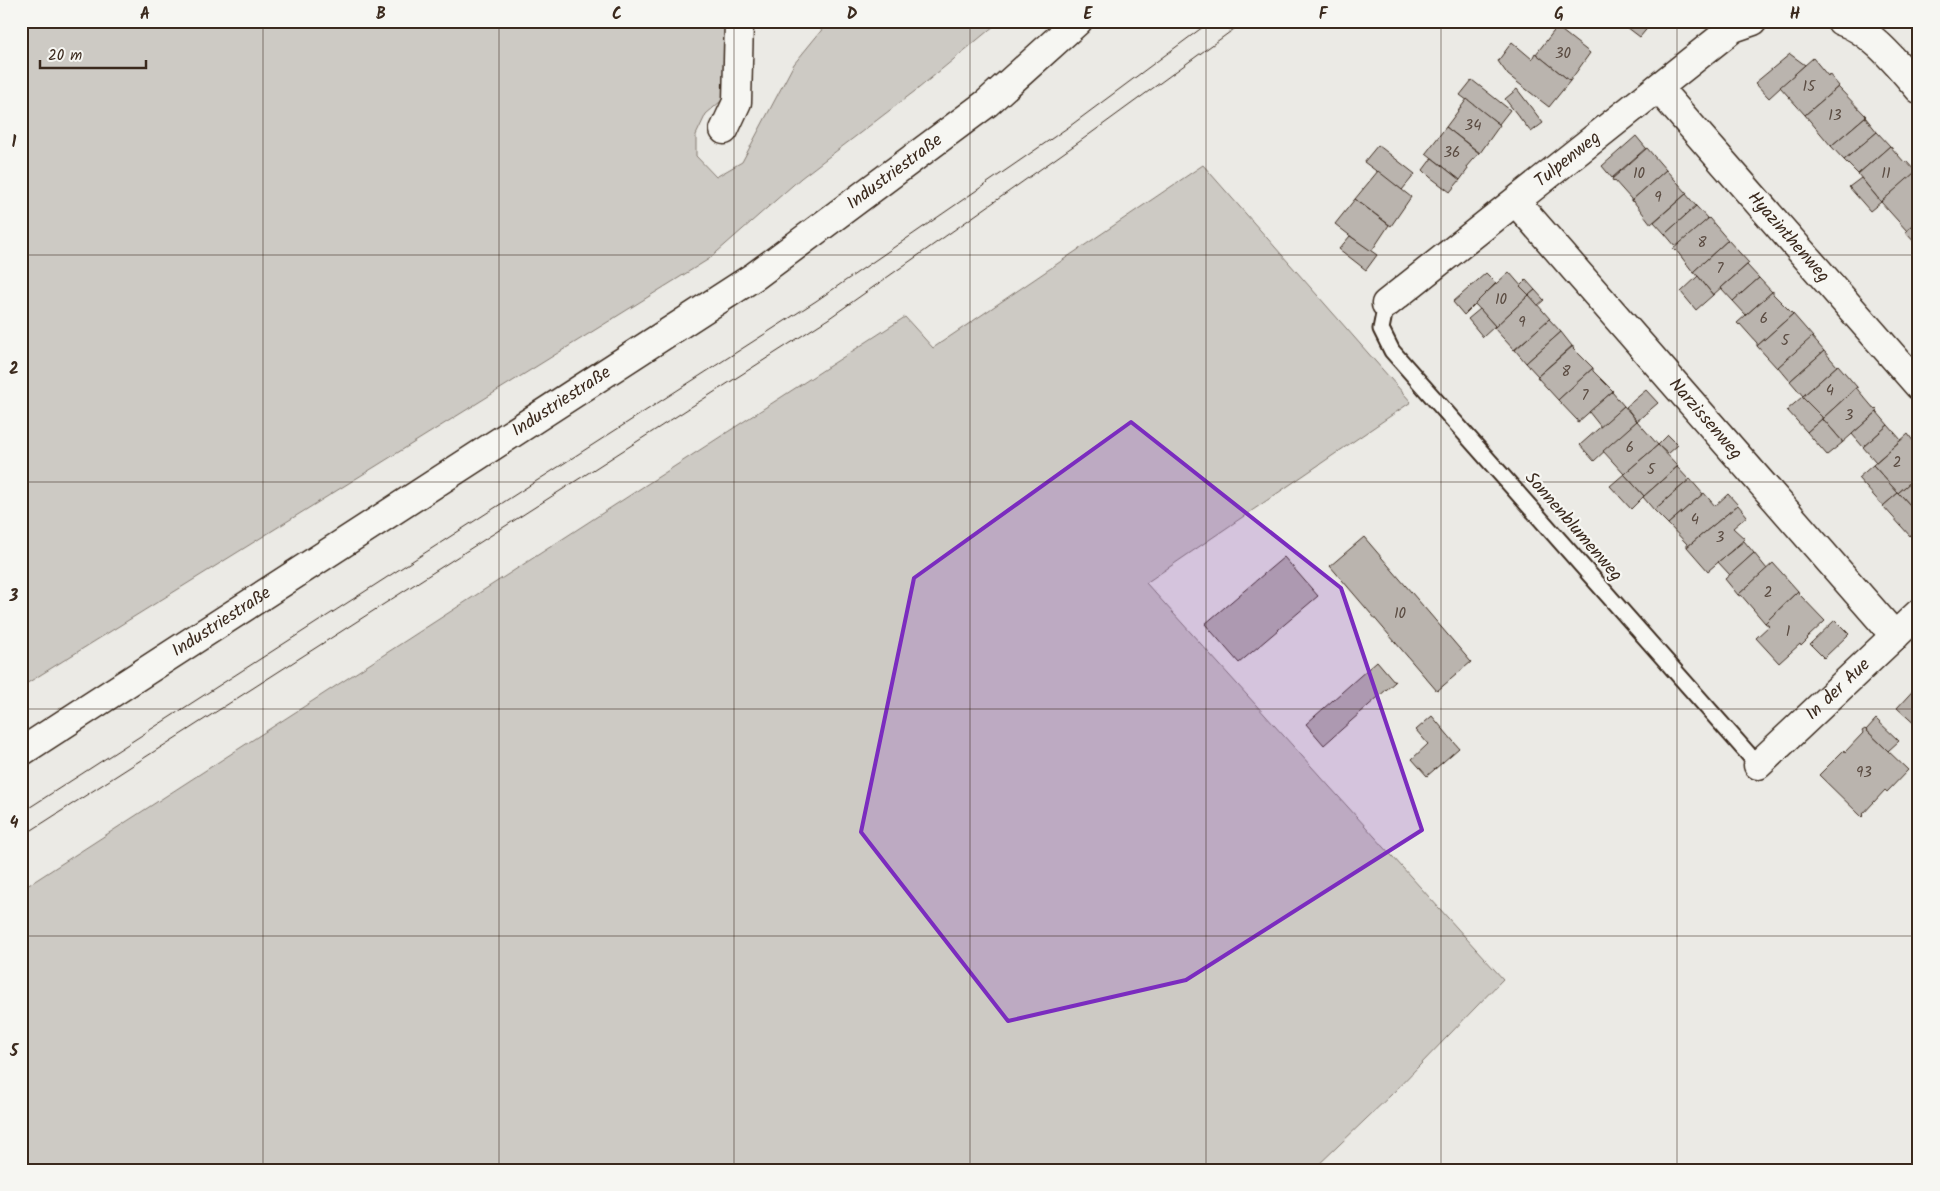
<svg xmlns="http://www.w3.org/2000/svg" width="1940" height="1191" viewBox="0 0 1940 1191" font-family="Kalam,sans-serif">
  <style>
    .green { fill: #cdcac4; stroke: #847a71 }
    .building { fill: #bab4ae; stroke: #3b2a1e }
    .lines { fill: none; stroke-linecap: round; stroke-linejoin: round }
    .service-casing { stroke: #3b2a1e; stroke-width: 19 }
    .minor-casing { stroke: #3b2a1e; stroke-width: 31 }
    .secondary-casing { stroke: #3b2a1e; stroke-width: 31 }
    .service { stroke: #f6f6f2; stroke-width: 15 }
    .minor { stroke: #f6f6f2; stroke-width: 28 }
    .secondary { stroke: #f6f6f2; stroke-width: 28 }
    .tram { stroke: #3b2a1e; stroke-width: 1 }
    .marked { fill: #7b2cbf; fill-opacity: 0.2; stroke: #7b2cbf; stroke-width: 4; stroke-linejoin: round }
    .grid { fill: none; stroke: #3b2a1e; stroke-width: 1; stroke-opacity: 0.55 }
    .labels { text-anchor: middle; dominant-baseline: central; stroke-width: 4.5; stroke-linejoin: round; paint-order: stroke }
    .number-label { font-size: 15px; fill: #5b4c42 }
    .street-label { font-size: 18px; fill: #3b2a1e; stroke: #f6f6f2 }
    .neatline { fill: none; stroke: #3b2a1e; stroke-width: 2 }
    .grid-label { font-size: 16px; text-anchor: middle; font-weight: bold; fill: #3b2a1e }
  </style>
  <rect width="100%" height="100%" fill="#ebeae5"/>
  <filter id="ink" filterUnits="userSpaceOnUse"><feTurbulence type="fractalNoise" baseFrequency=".02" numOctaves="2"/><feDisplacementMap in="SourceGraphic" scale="10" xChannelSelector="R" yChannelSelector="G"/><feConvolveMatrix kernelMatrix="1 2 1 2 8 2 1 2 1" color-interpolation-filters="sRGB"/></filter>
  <g filter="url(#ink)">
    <g class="green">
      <polygon points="21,21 731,21 728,95 706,114 696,135 696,156 716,177 742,162 794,64 829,21 1000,21 919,88 801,178 709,259 21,687"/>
      <polygon points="1203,165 1411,402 1146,583 1503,979 1392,1094 1313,1170 21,1170 21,890 905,317 933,348"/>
    </g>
    <g class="building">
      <polygon points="1619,21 1651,21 1650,25 1640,37"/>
      <polygon points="1557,27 1590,53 1570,81 1536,54"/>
      <polygon points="1512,42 1532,59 1535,53 1570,81 1549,107 1508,75 1498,61"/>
      <polygon points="1790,54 1805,65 1769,98 1755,83"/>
      <polygon points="1813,58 1828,76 1829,74 1839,86 1805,115 1780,87"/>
      <polygon points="1472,80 1510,110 1499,124 1460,95"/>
      <polygon points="1838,87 1866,116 1831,146 1805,115"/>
      <polygon points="1517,89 1543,123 1531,132 1505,99"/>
      <polygon points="1467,99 1500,125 1480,153 1446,127"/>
      <polygon points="1865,117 1877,132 1844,160 1831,146"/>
      <polygon points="1446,127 1479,153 1467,167 1468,169 1460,180 1426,153"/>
      <polygon points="1877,132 1890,146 1858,174 1844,160"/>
      <polygon points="1636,136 1646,148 1612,178 1602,166"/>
      <polygon points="1378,145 1415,174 1402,190 1364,162"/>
      <polygon points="1890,146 1905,163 1906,161 1916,172 1881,202 1858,174"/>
      <polygon points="1647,148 1666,170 1631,201 1631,199 1614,180 1613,181 1612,179"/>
      <polygon points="1432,158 1460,180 1450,192 1430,177 1423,170"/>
      <polygon points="1666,170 1687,193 1651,224 1634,202 1631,201"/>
      <polygon points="1378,171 1411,197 1391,226 1355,199"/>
      <polygon points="1914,173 1919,179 1919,220 1907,231 1881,202"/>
      <polygon points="1861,178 1881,202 1870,211 1849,187"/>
      <polygon points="1686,194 1696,206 1665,234 1654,222"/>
      <polygon points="1355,199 1389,225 1371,252 1335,224"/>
      <polygon points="1696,206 1708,219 1676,247 1665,234"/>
      <polygon points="1709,218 1728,240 1693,272 1676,250 1675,251 1673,249"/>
      <polygon points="1919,220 1919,246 1918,246 1905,232"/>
      <polygon points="1350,236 1377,255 1366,270 1339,249"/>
      <polygon points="1728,240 1749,263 1713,295 1698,276 1693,272"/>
      <polygon points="1747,265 1759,278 1733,301 1721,288"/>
      <polygon points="1509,272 1529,295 1494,328 1495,326 1476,305 1474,304"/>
      <polygon points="1486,273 1496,283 1464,315 1453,302"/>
      <polygon points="1698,276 1713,295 1696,310 1681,292"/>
      <polygon points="1759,278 1772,292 1746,315 1733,301"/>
      <polygon points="1526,280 1535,290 1529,295 1520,286"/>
      <polygon points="1535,290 1544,300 1537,306 1529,295"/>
      <polygon points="1773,291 1773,294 1793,314 1757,346 1757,343 1740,324 1739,325 1737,323"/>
      <polygon points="1529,295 1550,319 1514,350 1494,328"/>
      <polygon points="1480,309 1495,326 1483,337 1468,319"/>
      <polygon points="1793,314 1813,337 1777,368 1757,346"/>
      <polygon points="1549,319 1561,332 1526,363 1515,350"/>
      <polygon points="1561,332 1572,346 1538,376 1526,363"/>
      <polygon points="1812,337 1824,351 1790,381 1778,367"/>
      <polygon points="1573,346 1573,348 1593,368 1558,400 1537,377"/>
      <polygon points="1824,351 1837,366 1803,396 1790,381"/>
      <polygon points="1838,365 1857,387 1822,419 1822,417 1802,397"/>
      <polygon points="1593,368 1593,371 1613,391 1577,423 1577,420 1558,400"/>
      <polygon points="1857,387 1858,390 1875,410 1876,409 1878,411 1842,443 1842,441 1824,420 1823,421 1822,419"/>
      <polygon points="1646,390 1658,403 1637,421 1626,407"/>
      <polygon points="1612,392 1624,406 1601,427 1589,412"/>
      <polygon points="1802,397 1822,417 1822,419 1807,432 1787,410"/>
      <polygon points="1624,406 1637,421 1594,461 1580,445"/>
      <polygon points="1877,412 1888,425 1863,447 1852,434"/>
      <polygon points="1822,419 1823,421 1824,420 1842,441 1842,443 1827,455 1807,432"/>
      <polygon points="1637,421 1658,445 1624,474 1603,451"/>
      <polygon points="1888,425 1901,440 1876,462 1863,447"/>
      <polygon points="1908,434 1919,449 1919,475 1898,493 1873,465"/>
      <polygon points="1668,435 1678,445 1668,454 1658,445"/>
      <polygon points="1658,445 1678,466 1644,496 1624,474"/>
      <polygon points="1873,465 1898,493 1883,506 1858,478"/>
      <polygon points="1677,467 1689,480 1654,510 1643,497"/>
      <polygon points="1624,474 1644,496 1631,509 1610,486"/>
      <polygon points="1919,475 1919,515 1900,494 1899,495 1898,493"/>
      <polygon points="1690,479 1703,494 1668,524 1654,510"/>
      <polygon points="1704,493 1715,506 1728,494 1738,505 1687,547 1687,544 1668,524"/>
      <polygon points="1898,493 1899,495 1900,494 1919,515 1919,528 1910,536 1883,506"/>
      <polygon points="1738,505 1747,516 1733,528 1745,539 1708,571 1687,547"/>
      <polygon points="1364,537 1471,662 1437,691 1330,566"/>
      <polygon points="1744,541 1754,553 1730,575 1718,562"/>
      <polygon points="1754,553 1767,569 1738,595 1725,579"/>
      <polygon points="1284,557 1318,596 1239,663 1205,624"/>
      <polygon points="1773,563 1798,591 1765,623 1741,595 1740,596 1738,595"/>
      <polygon points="1798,591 1799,594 1825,621 1807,638 1808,639 1801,646 1800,644 1779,663 1756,638 1769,626 1765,623"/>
      <polygon points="1835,620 1849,634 1824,658 1810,644"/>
      <polygon points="1377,661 1395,682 1324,745 1306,724"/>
      <polygon points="1919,684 1919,728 1897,708"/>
      <polygon points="1432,716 1459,748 1427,776 1412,759 1428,744 1416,730"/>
      <polygon points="1876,719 1899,741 1888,751 1866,730"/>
      <polygon points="1865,729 1908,770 1887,792 1885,790 1863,814 1864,815 1862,817 1819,775 1844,750 1845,752 1863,733 1862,731"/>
    </g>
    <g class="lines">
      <defs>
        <polyline id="service" points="1386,304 1381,329 1392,351 1758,765"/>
        <g id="minor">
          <path d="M1841 21C1871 30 1899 66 1919 89"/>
          <path id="s1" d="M1658 88 1919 386"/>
          <polyline points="724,130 737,102 739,21"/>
          <path id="s2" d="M1516 202 1895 636"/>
          <path id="s3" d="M1386 304 1733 28 1753 21"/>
          <path id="s4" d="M1758 765 1919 613"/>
        </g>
        <g id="secondary">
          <path id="s5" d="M21 752 755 276 987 103 1078 21"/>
        </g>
      </defs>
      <use href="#service" class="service-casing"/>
      <use href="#minor" class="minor-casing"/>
      <use href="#secondary" class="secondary-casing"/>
      <use href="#service" class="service"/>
      <use href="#minor" class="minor"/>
      <use href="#secondary" class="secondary"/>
      <g class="tram">
        <polyline points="21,813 816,301 1070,126 1211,21"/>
        <polyline points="21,837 828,319 1079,142 1245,21"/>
      </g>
    </g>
  </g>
  <path class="marked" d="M1131 422 1341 588 1422 830 1186 980 1008 1021 861 832 914 578Z"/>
  <path class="grid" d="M263 21V1170M499 21V1170M734 21V1170M970 21V1170M1206 21V1170M1441 21V1170M1677 21V1170M21 255H1919M21 482H1919M21 709H1919M21 936H1919"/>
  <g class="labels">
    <g class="number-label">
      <text x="1563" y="54">30</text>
      <text x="1809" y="87">15</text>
      <text x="1835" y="116">13</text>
      <text x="1473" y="126">34</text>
      <text x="1452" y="153">36</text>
      <text x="1639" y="174">10</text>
      <text x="1886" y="174">11</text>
      <text x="1658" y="198">9</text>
      <text x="1702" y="243">8</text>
      <text x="1720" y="269">7</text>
      <text x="1501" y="300">10</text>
      <text x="1764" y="319">6</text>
      <text x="1522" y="323">9</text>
      <text x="1785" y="341">5</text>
      <text x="1566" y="372">8</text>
      <text x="1830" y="391">4</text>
      <text x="1585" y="396">7</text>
      <text x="1849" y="416">3</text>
      <text x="1630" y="448">6</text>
      <text x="1897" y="463">2</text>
      <text x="1651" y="470">5</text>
      <text x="1695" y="520">4</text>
      <text x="1720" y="538">3</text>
      <text x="1768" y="593">2</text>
      <text x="1400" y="614">10</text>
      <text x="1788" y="632">1</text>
      <text x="1864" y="773">93</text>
    </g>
    <g class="street-label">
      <text stroke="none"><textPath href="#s3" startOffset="232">Tulpenweg</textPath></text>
      <text stroke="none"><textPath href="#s5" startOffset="1049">Industriestraße</textPath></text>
      <text stroke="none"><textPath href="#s1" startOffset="198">Hyazinthenweg</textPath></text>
      <text stroke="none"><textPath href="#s5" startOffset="644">Industriestraße</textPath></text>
      <text stroke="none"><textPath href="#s2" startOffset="288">Narzissenweg</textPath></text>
      <text transform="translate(1573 527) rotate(49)">Sonnenblumenweg</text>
      <text stroke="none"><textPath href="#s5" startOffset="239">Industriestraße</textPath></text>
      <text stroke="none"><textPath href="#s4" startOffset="110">In der Aue</textPath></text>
    </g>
  </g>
  <rect width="1940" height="1191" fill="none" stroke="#f6f6f2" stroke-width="55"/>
  <path d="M40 60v8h106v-8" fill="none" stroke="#3b2a1e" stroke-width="2.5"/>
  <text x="48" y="60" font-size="15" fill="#3b2a1e" stroke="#f6f6f2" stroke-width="4" paint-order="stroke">20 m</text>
  <rect x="28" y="28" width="1884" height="1136" class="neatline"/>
  <g class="grid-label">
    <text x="145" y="19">A</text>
    <text x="381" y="19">B</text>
    <text x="617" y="19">C</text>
    <text x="852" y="19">D</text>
    <text x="1088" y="19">E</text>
    <text x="1323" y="19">F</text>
    <text x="1559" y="19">G</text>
    <text x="1795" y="19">H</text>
    <text x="14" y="147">1</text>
    <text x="14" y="374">2</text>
    <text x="14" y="601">3</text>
    <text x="14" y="828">4</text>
    <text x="14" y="1056">5</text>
  </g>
</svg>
